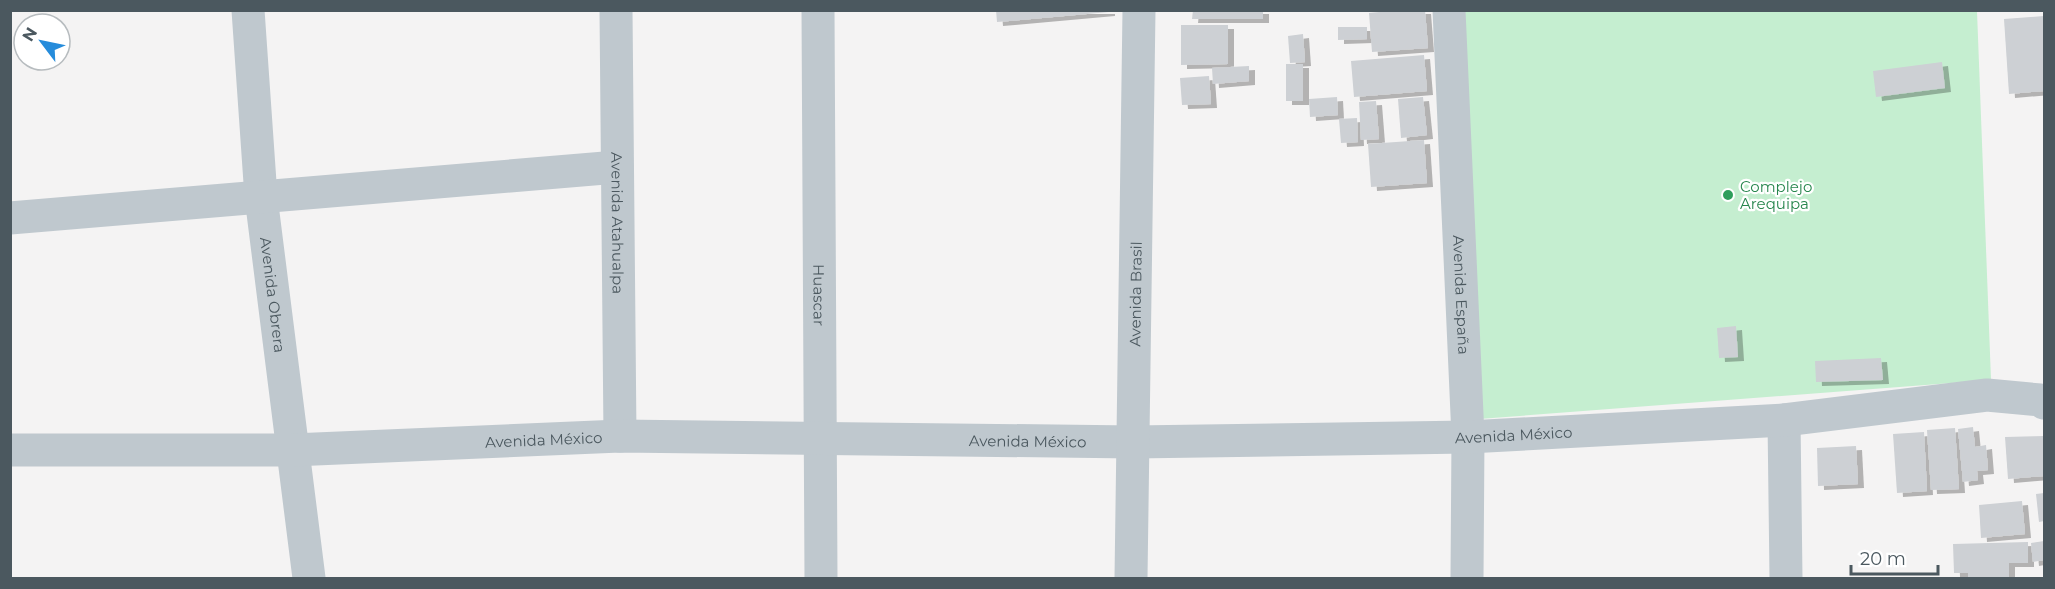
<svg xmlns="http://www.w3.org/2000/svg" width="2055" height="589" viewBox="0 0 2055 589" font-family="Montserrat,sans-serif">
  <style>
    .pitch { fill: #c5eed0 }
    .building { fill: #cdd0d4; filter: url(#shadow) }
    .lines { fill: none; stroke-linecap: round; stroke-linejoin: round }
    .minor { stroke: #bfc8ce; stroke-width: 33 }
    .leisure-dot { fill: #2e9e5b; stroke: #fff; stroke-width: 2 }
    .labels { text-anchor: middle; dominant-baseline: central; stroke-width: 4.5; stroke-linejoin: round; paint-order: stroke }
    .leisure-label { font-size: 15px; fill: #27864d; stroke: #fff; text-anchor: start }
    .street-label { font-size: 15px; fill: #4b585f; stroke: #fff }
  </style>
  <defs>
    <filter id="shadow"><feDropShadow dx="6" dy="4" stdDeviation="0" flood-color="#0004"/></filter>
  </defs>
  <rect width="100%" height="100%" fill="#f4f3f3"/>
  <polygon class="pitch" points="1465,11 1977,11 1991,380 1479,419"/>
  <g class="building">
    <polygon points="996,10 1109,10 1109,12 997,22"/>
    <polygon points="1193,10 1263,10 1263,19 1192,19"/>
    <polygon points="1400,10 1425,10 1428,48 1372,52 1369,13"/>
    <polygon points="2044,16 2044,91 2009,94 2004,19"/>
    <polygon points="1181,25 1228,25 1228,64 1181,65"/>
    <polygon points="1338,27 1367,27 1367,39 1338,40"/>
    <polygon points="1303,34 1305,62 1290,63 1288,36"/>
    <polygon points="1424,55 1427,91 1354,97 1351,61"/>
    <polygon points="1942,62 1945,88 1876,97 1873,71"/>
    <rect x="1286" y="64" width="17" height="37"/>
    <polygon points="1249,66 1249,81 1213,84 1212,68"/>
    <polygon points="1209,76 1211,104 1182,105 1180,78"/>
    <polygon points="1337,97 1338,115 1310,117 1309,99"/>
    <polygon points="1423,97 1427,135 1401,138 1398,99"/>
    <polygon points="1376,101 1379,139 1361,140 1359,102"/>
    <polygon points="1357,118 1358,142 1341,143 1339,119"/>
    <polygon points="1424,140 1427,183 1371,187 1368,144"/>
    <polygon points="1736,326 1738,357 1719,358 1717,328"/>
    <polygon points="1881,358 1883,380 1816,382 1815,361"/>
    <polygon points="1973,427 1975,447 1986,445 1988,470 1977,471 1978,480 1963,482 1958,429"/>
    <polygon points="1955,428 1959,489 1931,490 1927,430"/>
    <polygon points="1924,432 1927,491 1897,493 1893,434"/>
    <polygon points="2044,436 2044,476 2008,479 2005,437"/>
    <polygon points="1856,446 1858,484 1818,486 1817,448"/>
    <polygon points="2044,493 2044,521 2039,522 2036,494"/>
    <polygon points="2022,501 2025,534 1981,538 1979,505"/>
    <polygon points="2044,541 2044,560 2033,562 2031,543"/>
    <polygon points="2028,542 2028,563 2009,563 2009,578 1968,578 1968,573 1954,573 1953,544"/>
  </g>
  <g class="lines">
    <g class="minor">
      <path id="s1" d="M248 10 261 197 309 578"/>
      <path id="s2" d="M616 10 620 436"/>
      <path id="s3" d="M818 10 821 578"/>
      <path id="s4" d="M1449 10 1468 437 1467 578"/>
      <polyline points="10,218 617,167"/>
      <polyline points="1784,420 1786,578"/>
      <path id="s5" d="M10 450H292L620 436 1134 442 1468 437 1784 420 1987 395 2040 400 2044 403"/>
      <path id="s6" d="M1131 578 1139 10"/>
    </g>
  </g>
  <circle class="leisure-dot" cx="1728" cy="195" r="6"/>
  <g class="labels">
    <g class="leisure-label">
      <text x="1740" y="186">Complejo<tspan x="1740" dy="17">Arequipa</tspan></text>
    </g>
    <g class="street-label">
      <text stroke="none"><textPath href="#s2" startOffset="213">Avenida Atahualpa</textPath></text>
      <text stroke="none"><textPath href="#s3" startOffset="285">Huascar</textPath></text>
      <text stroke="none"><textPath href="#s4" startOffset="285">Avenida España</textPath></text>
      <text stroke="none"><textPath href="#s1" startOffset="286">Avenida Obrera</textPath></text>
      <text stroke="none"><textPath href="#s6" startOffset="284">Avenida Brasil</textPath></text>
      <text stroke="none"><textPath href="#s5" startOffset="1504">Avenida México</textPath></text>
      <text stroke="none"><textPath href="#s5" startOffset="534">Avenida México</textPath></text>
      <text stroke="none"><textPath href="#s5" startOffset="1018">Avenida México</textPath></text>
    </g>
  </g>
  <rect width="2055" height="589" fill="none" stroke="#4b585f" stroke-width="24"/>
  <g transform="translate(42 42) rotate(302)"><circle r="28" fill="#ffffff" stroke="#b7bcbf" stroke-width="1.5"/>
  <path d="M0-4.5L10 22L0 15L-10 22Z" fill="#268cdb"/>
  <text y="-9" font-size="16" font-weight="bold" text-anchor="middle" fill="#4b585f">N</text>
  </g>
  <path d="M1851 565v9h87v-9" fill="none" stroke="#4b585f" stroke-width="3"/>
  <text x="1860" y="565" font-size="18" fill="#4b585f" stroke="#ffffff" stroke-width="4.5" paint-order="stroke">20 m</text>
</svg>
